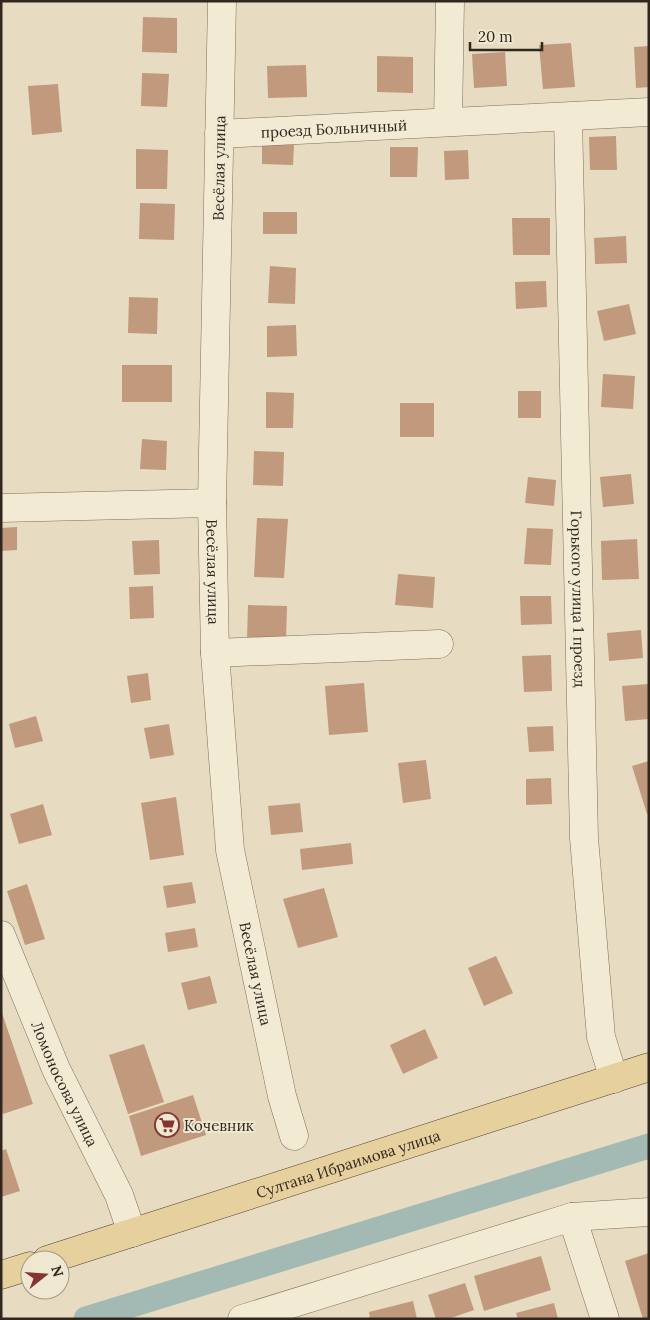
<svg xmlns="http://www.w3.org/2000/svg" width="650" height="1320" viewBox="0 0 650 1320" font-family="Lora,serif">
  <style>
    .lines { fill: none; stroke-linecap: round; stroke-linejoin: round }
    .canal { stroke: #a3bab4; stroke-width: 25 }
    .building { fill: #c1997c }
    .minor-casing { stroke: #7f6e5b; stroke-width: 29 }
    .major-casing { stroke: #4d3d2f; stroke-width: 29 }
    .minor { stroke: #f3ead4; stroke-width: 28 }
    .major { stroke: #e6d09e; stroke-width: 28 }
    .labels { text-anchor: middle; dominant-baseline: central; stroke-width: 4; stroke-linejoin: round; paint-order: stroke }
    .street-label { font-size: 15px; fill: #30271e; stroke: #f0e7d0 }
    .poi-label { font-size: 15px; fill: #30271e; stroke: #f0e7d0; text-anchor: start }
  </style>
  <rect width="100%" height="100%" fill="#e7dcc2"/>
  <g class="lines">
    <polyline class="canal" points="86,1319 649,1146"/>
  </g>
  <g class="building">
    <polygon points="143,17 177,18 177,53 142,52"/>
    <polygon points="571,43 575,87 543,89 539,45"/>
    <polygon points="649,46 649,87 636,88 634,47"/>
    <polygon points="505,52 507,86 474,88 472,54"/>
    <polygon points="377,56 413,57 413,93 377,92"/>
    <polygon points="306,65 307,97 268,98 267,66"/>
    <polygon points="142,73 169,74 167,107 141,106"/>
    <polygon points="58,84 62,132 32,135 28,86"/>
    <polygon points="616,136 617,170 590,170 589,137"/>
    <polygon points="262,144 294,145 293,165 262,164"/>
    <polygon points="390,147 418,147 417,177 390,177"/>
    <polygon points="136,149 168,150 167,189 136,189"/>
    <polygon points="468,150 469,179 445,180 444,151"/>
    <polygon points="140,203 175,204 174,240 139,239"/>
    <rect x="263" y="212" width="34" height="22"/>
    <polygon points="512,218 550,218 550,255 513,255"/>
    <polygon points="626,236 627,263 595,264 594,238"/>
    <polygon points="270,266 296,268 295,304 268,303"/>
    <polygon points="546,281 547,307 516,309 515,282"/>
    <polygon points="129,297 158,298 157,334 128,333"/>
    <polygon points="629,304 636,334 604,341 597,311"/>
    <polygon points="296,325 297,356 267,357 267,326"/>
    <rect x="122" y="365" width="50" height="37"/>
    <polygon points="603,374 635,376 633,409 601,407"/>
    <rect x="518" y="391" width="23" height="27"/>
    <polygon points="266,392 294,393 293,428 266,428"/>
    <rect x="400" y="403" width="34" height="34"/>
    <polygon points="142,439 167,441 166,470 140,469"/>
    <polygon points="254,451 284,452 283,486 253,485"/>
    <polygon points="631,474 634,504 603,507 600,477"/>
    <polygon points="528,477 556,480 554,506 525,503"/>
    <polygon points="257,518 288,519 284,578 254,577"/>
    <polygon points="17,527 17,550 1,551 1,528"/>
    <polygon points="527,528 553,529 551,565 524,564"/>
    <polygon points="637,539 639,579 602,580 601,541"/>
    <polygon points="159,540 160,574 134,575 132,541"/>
    <polygon points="398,574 435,577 433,608 395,605"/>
    <polygon points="153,586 154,618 130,619 129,587"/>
    <polygon points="520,596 551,596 552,624 521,625"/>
    <polygon points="248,605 287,606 286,640 247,639"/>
    <polygon points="641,630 643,658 609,661 607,633"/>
    <polygon points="551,655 552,691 524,692 522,656"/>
    <polygon points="148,673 151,700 131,703 127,676"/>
    <polygon points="364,683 368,732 329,735 325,686"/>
    <polygon points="649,684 649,719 625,721 622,686"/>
    <polygon points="36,716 43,741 15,748 9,724"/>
    <polygon points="169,724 174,755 150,759 144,728"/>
    <polygon points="553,726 554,751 529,752 527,727"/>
    <polygon points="426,760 431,799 403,803 398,763"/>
    <polygon points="649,761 649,813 647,814 632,766"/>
    <polygon points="551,778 552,804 526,805 526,779"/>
    <polygon points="176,797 184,855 150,860 141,803"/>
    <polygon points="300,803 303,832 271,835 268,806"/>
    <polygon points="43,804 52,835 19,844 10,814"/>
    <polygon points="351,843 353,864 302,870 300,849"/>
    <polygon points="192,882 196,903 167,908 163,886"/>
    <polygon points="27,884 45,939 25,945 7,891"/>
    <polygon points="324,888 338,937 298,948 283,899"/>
    <polygon points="195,928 198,947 168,952 165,933"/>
    <polygon points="496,956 513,993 484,1006 468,968"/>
    <polygon points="210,976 217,1003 188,1010 181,983"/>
    <polygon points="2,1013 33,1104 3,1114 1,1108"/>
    <polygon points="425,1029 438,1058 403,1074 390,1045"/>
    <polygon points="144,1044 164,1102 128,1114 109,1055"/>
    <polygon points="193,1095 206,1135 141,1156 129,1116"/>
    <polygon points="6,1149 20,1191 1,1197 1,1151"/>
    <polygon points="649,1253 649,1319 643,1319 625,1261"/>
    <polygon points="541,1256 551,1290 484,1311 474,1276"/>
    <polygon points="465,1283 474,1310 448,1319 436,1319 428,1295"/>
    <polygon points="413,1301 417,1319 370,1319 369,1312"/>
    <polygon points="554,1303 558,1319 518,1319 516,1313"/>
  </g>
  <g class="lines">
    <defs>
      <g id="minor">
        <path id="s1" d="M222 1 212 503 215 653 230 850 282 1096 294 1136"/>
        <path id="s2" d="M568 117 584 838 601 1037 614 1079"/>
        <polyline points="448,122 450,1"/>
        <path id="s3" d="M219 134 649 112"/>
        <polyline points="1,508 212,503"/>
        <polyline points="215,653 439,644"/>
        <path id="s4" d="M1 935 56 1069 119 1195 132 1233"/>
        <polyline points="572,1217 605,1319"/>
        <polyline points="242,1319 572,1217 649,1212"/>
      </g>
      <g id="major">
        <path id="s5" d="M47 1260 649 1067"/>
        <polyline points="1,1275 30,1266"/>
      </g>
    </defs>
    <use href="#minor" class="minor-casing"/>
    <use href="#major" class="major-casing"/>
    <use href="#minor" class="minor"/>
    <use href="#major" class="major"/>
  </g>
  <defs>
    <symbol id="supermarket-ring" viewBox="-11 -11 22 22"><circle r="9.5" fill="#f0e7d0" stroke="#863333" stroke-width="1.5"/><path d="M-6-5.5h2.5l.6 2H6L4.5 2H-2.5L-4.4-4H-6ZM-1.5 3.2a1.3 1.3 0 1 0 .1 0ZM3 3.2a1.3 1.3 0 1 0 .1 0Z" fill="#863333"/></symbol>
  </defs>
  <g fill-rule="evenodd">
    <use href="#supermarket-ring" x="153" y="1111" width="28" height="28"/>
  </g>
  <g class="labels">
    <g class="street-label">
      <text stroke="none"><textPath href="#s3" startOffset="115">проезд Больничный</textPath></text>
      <text transform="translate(219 168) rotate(-89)">Весёлая улица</text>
      <text stroke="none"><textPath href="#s1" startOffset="571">Весёлая улица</textPath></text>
      <text stroke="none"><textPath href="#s2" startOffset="482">Горького улица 1 проезд</textPath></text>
      <text stroke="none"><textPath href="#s1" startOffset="976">Весёлая улица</textPath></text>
      <text stroke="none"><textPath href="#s4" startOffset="162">Ломоносова улица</textPath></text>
      <text stroke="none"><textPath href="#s5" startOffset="316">Султана Ибраимова улица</textPath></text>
    </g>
    <g class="poi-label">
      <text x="184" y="1125">Кочевник</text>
    </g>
  </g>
  <rect width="650" height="1320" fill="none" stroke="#30271e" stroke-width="5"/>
  <g transform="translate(45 1275) rotate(73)"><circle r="24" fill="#f0e7d0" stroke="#a39a89"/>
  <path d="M0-4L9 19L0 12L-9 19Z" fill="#863333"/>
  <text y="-8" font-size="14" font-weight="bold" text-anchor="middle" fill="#30271e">N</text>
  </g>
  <path d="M470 42v8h72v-8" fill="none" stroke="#30271e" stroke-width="2.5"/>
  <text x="478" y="42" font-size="15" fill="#30271e" stroke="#f0e7d0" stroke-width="4" paint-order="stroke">20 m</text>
</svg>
